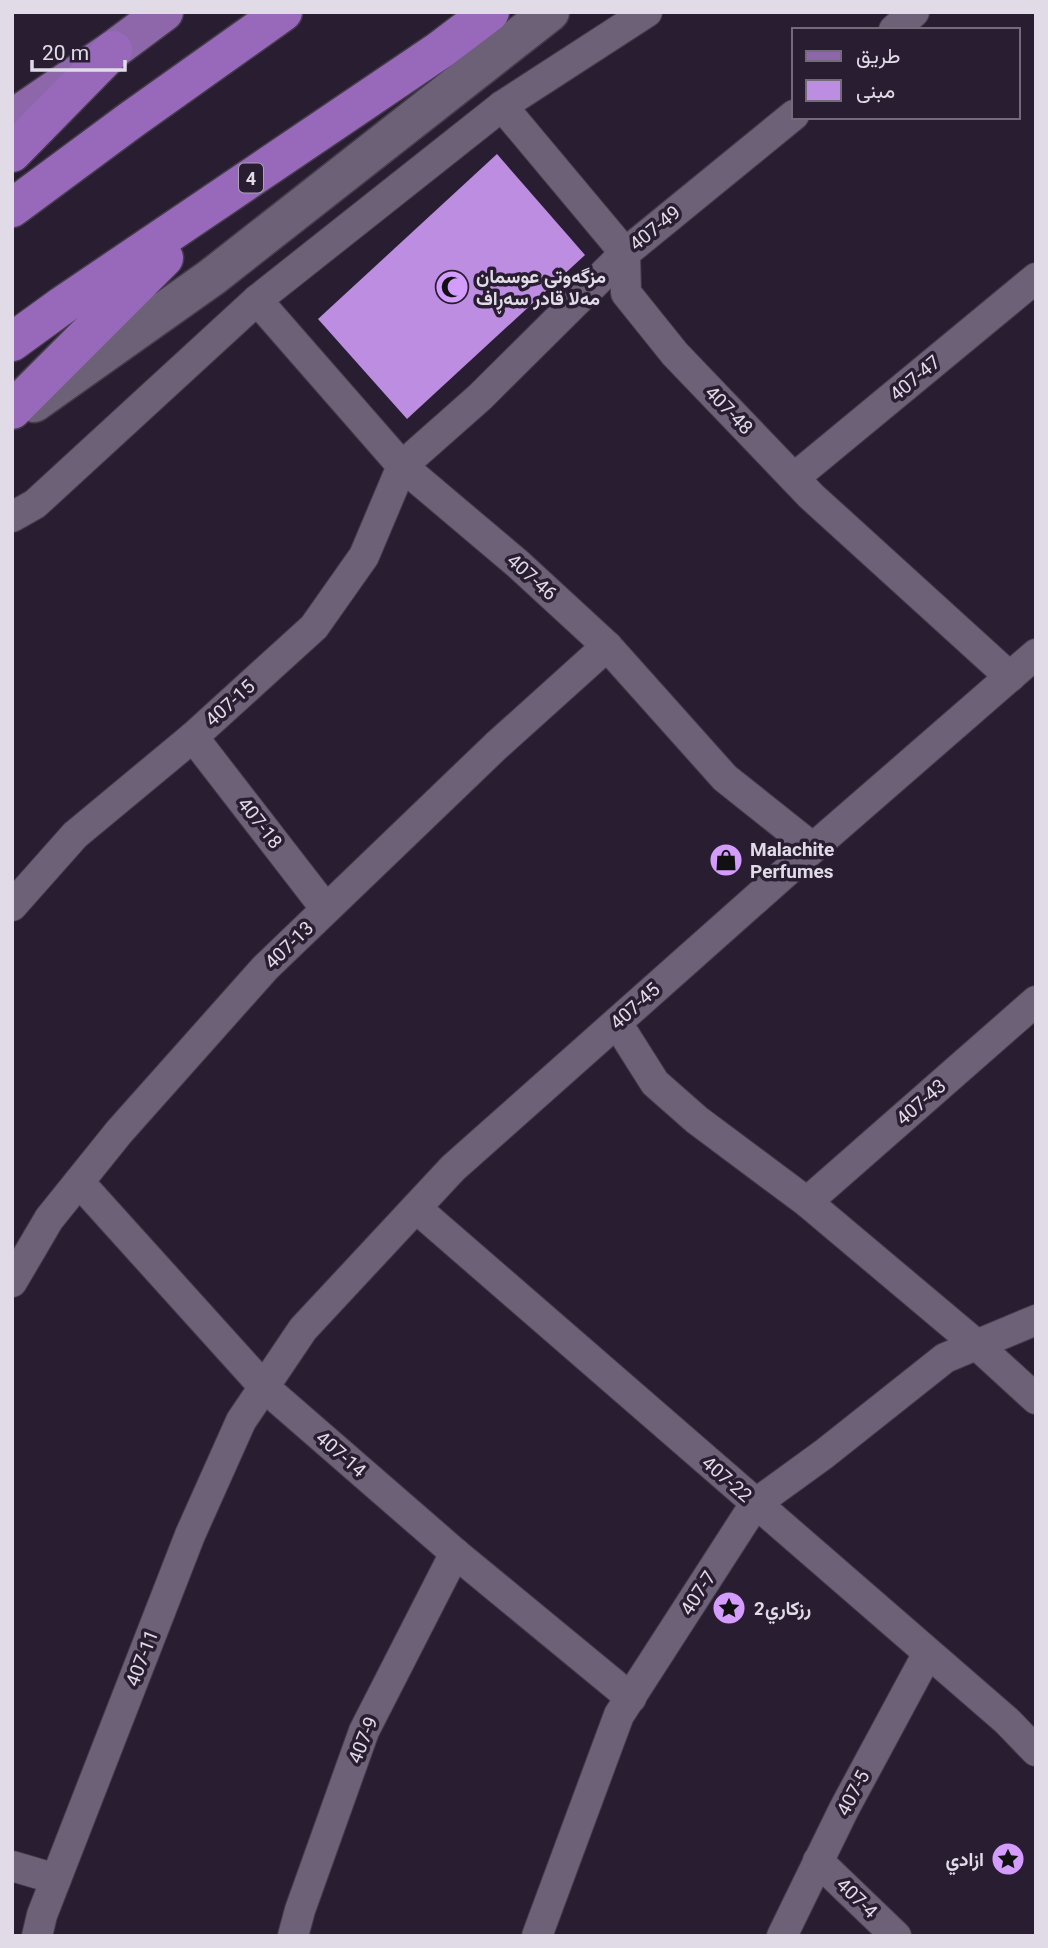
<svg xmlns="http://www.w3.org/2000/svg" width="1048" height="1948" viewBox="0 0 1048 1948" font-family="Roboto,Vazirmatn,sans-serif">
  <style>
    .building { fill: #bc8de0 }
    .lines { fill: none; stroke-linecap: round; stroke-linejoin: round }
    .minor-casing { stroke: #443b4b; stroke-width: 32 }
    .secondary-casing { stroke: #443b4b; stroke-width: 41 }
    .primary-casing { stroke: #443b4b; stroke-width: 41 }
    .trunk-casing { stroke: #443b4b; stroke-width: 41 }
    .minor { stroke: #6d6178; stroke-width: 30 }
    .secondary { stroke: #6d6178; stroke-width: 38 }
    .primary { stroke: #8d67aa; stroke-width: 38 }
    .trunk { stroke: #9869bb; stroke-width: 38 }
    .labels { text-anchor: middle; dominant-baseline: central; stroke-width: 7; stroke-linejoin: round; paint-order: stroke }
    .shield { fill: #291e31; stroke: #aaa2b1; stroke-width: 2 }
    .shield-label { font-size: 18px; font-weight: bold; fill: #e1dbe8 }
    .street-label { font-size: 19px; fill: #e1dbe8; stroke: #291e31 }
    .poi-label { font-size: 19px; font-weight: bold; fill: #e1dbe8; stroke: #291e31; text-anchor: start }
  </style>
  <rect width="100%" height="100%" fill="#291e31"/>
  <g class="building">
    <polygon points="497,154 585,255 407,419 318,319"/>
    <polygon points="725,847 740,863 725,876 713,858"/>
  </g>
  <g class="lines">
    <defs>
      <g id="minor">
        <polyline points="894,30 914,12"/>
        <polyline points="502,106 625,253 626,293 675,354 811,496 1010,677"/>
        <polyline points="257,300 402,466 518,564 607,646 725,778 813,848"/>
        <polyline points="794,478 1036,278"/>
        <polyline points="12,517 35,504 257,300 502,106 647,12"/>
        <polyline points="193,737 326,909"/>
        <polyline points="12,906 75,835 193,737 314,627 364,556 402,466 480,397 625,253 794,115"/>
        <polyline points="617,1023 655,1083 697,1120 807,1202 977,1345 1036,1399"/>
        <polyline points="79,1182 264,1387 455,1553 631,1698"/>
        <polyline points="807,1202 1036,1001"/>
        <polyline points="416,1208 1007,1721 1036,1751"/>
        <polyline points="12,1282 49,1219 119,1132 265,968 496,746 607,646"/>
        <polyline points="818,1861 896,1936"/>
        <polyline points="12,1866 56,1879"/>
        <polyline points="37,1936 42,1915 190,1535 241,1421 303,1329 453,1168 813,848 1036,654"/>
        <polyline points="293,1936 300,1910 364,1731 455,1553"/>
        <polyline points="537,1936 619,1715 755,1504 824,1454 945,1358 1036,1320"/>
        <polyline points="782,1936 844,1809 928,1653"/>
      </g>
      <polyline id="secondary" points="34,403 212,277 550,12"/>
      <polyline id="primary" points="12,119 113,50 164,12"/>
      <g id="trunk">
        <polyline points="12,153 113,50"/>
        <polyline points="12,208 131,120 283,12"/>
        <polyline points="12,342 63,305 440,50 490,12"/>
        <polyline points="12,410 164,258"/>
      </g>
    </defs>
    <use href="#minor" class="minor-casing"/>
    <use href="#secondary" class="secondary-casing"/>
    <use href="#primary" class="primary-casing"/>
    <use href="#trunk" class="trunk-casing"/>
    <use href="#minor" class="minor"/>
    <use href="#secondary" class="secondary"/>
    <use href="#primary" class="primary"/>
    <use href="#trunk" class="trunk"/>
  </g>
  <defs>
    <symbol id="mosque-disc" viewBox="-11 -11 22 22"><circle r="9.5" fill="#d39cfd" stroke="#291e31"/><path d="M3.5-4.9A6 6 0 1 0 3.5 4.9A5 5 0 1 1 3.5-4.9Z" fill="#111"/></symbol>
    <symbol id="shop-disc" viewBox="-11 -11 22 22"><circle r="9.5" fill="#d39cfd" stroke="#291e31"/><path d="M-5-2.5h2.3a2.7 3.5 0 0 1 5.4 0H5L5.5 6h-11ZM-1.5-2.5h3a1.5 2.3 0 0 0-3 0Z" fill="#111"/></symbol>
    <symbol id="sight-disc" viewBox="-11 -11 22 22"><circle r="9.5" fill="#d39cfd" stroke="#291e31"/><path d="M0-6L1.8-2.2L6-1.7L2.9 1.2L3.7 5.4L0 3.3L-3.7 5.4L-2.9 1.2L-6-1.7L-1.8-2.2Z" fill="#111"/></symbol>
  </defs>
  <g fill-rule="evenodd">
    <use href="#mosque-disc" x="433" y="268" width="38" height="38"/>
    <use href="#shop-disc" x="707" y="841" width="38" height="38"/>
    <use href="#sight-disc" x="710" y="1589" width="38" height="38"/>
    <use href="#sight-disc" x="989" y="1840" width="38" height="38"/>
  </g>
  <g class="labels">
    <rect class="shield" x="239" y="163.5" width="24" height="29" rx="5"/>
    <g class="shield-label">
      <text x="251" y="178">4</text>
    </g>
    <g class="street-label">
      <text transform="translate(655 228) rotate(-39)">407-49</text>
      <text transform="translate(915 378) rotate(-40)">407-47</text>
      <text transform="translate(729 410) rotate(46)">407-48</text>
      <text transform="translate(532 577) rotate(42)">407-46</text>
      <text transform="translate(230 703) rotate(-42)">407-15</text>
      <text transform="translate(260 823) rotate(52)">407-18</text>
      <text transform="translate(289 945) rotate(-44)">407-13</text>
      <text transform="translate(635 1006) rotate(-42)">407-45</text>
      <text transform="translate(921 1102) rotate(-41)">407-43</text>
      <text transform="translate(341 1454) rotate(41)">407-14</text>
      <text transform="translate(727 1479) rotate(41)">407-22</text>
      <text transform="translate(698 1593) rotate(-57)">407-7</text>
      <text transform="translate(142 1658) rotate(-69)">407-11</text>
      <text transform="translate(363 1740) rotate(-68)">407-9</text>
      <text transform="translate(853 1793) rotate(-62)">407-5</text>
      <text transform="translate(857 1898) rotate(44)">407-4</text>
    </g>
    <g class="poi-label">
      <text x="476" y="276">مزگەوتی عوسمان<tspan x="476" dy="22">مەلا قادر سەڕاف</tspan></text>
      <text x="750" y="849">Malachite<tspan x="750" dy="22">Perfumes</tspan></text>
      <text x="754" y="1608">رزكاري2</text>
      <text x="984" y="1859" text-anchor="end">ازادي</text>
    </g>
  </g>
  <rect width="1048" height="1948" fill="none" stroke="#e1dbe8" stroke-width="28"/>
  <rect x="792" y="28" width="228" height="91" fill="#291e31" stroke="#736a7a" stroke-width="2"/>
  <rect x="806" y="51" width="35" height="10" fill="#8d67aa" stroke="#736a7a" stroke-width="2"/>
  <text x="856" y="63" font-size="21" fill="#e1dbe8">طريق</text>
  <rect x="806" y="80" width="35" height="21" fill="#bc8de0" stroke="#736a7a" stroke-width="2"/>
  <text x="856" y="98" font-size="21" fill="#e1dbe8">مبنى</text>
  <path d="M32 60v10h93v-10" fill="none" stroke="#e1dbe8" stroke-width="3.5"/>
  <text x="42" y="60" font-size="21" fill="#e1dbe8" stroke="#291e31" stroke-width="5" paint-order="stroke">20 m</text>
</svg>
